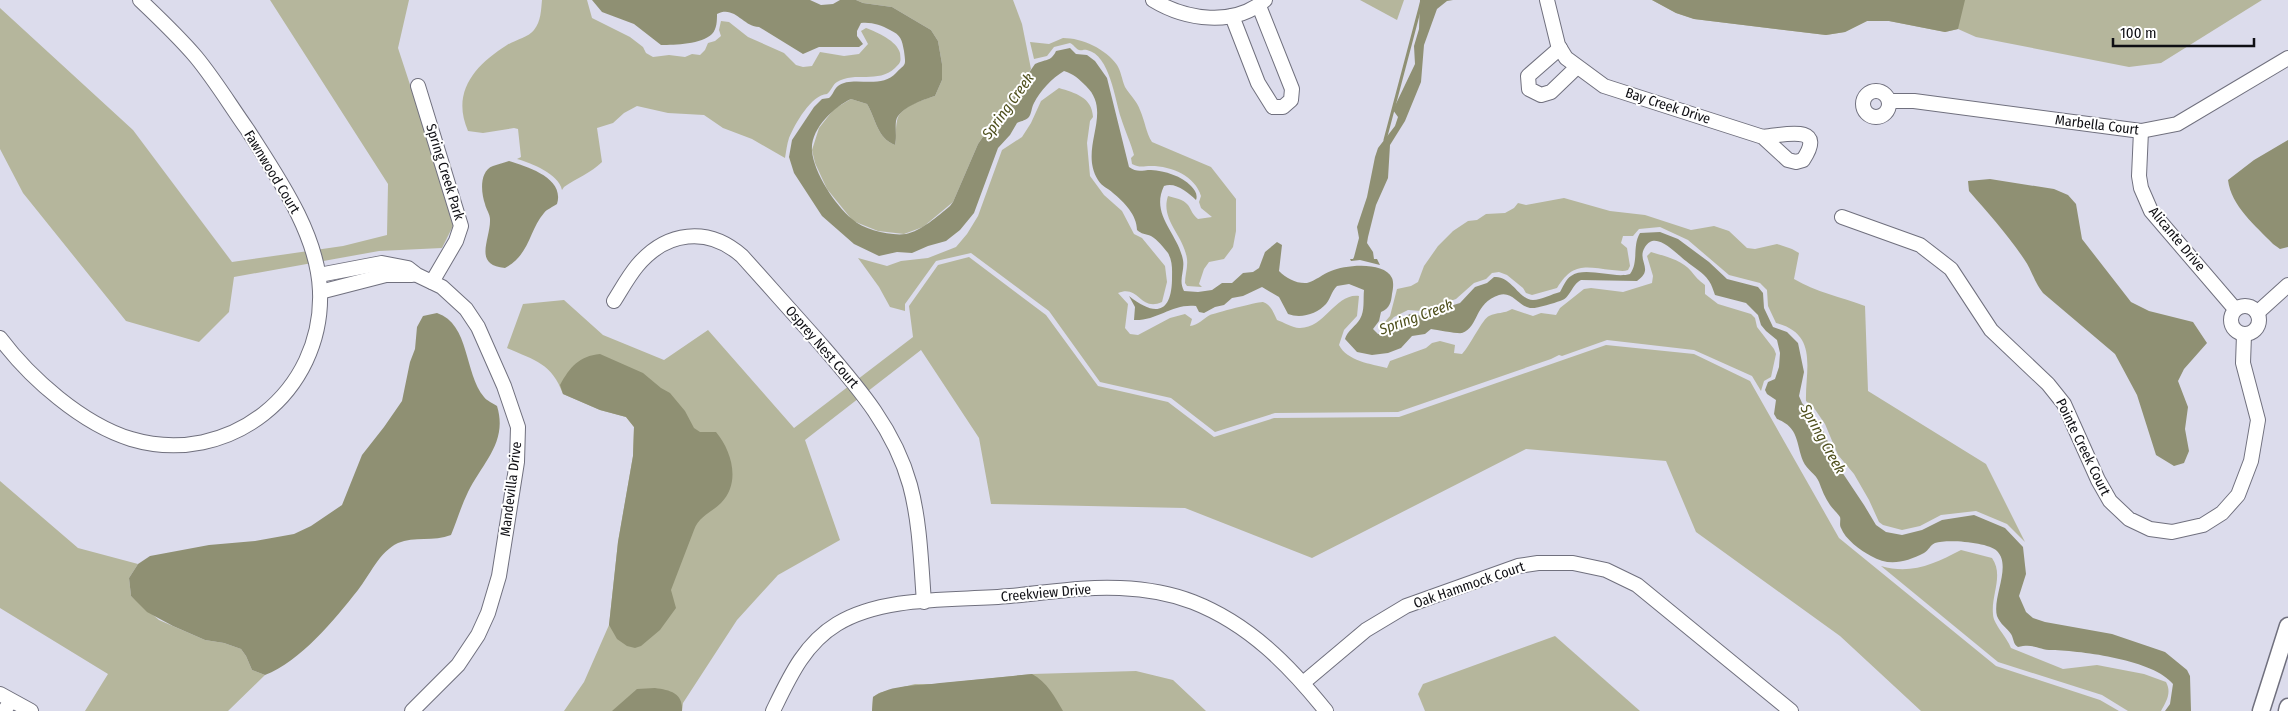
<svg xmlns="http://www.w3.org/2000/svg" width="2288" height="711" viewBox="0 0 2288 711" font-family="'Fira Sans Condensed',sans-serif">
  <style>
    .green { fill: #b5b69c }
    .water { fill: #8f9073 }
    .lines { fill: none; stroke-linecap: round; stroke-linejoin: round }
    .stream { stroke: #8f9073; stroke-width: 3 }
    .minor-casing { stroke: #70707e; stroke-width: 16 }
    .major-casing { stroke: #70707e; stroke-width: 19 }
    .minor { stroke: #fff; stroke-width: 14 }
    .major { stroke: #fff; stroke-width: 16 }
    .labels { text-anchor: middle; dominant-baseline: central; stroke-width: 4; stroke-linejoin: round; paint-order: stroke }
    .street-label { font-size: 14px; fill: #0f0f14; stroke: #fff }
    .water-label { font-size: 15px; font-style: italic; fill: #4e4f1c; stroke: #fff }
  </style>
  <rect width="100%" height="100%" fill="#dcdcec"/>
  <g class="green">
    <polygon points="270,0 409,0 398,48 455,222 442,248 379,251 234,277 229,312 199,342 126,321 23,193 0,149 0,8 133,130 232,262 343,246 387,235 388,184"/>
    <path d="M542 0H587L592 18 630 37 643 47 646 53 653 57 669 55 685 57 692 54 700 55 705 50 708 43 715 41 721 36 719 30 721 21 729 22 748 37 784 53 796 65 803 67 812 66 820 52 844 56 859 54 868 44 861 31 866 28C877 32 897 41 900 53 901 62 901 62 895 68 878 84 855 71 837 82 833 84 831 91 827 94 811 95 795 124 789 138 787 144 786 152 785 158L752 139 723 128 704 115 668 113 637 106 624 113 613 123 597 128 602 162C591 173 577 178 564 187L562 190C559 174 531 163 517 159L521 157 518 129 514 128 483 133 468 131C451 92 475 65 507 45 515 40 529 37 534 30 541 21 541 10 542 0Z"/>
    <path d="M856 0H1013L1022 24 1031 69 1026 77 1022 91 1012 99 996 118 978 144 953 202 923 227 904 234 878 231 853 221 827 189 815 163 812 150 819 128 834 109 851 99 867 104C876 119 877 138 895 145 897 136 895 129 897 121 899 107 922 100 935 96L942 80V64L938 41 931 30 892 7 863 3Z"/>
    <polygon points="1360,0 1404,0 1397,20"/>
    <polygon points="1652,0 2262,0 2161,63 2129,67 1976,37 1958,29 1945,32 1889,21 1867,21 1845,32 1826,35 1694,19 1676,13"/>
    <path d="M1063 38C1082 38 1106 49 1117 65 1121 71 1122 80 1125 87 1130 95 1137 101 1140 110 1145 121 1146 133 1152 142L1211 167 1236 199V231L1233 247 1224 259 1209 262 1204 269 1199 284 1202 287 1187 286 1185 283C1185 275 1188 267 1187 259 1184 235 1160 220 1168 196 1175 198 1183 199 1188 205 1192 211 1192 214 1198 219L1212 217 1201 208 1199 202 1201 196C1195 176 1172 166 1151 166 1143 166 1140 168 1132 164L1131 158 1134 155C1131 143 1125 131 1121 118 1115 100 1110 55 1087 50 1083 49 1083 51 1079 50 1076 49 1074 45 1070 43L1054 47 1047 56 1034 59 1030 42 1049 44Z"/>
    <path d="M1059 88C1075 93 1092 97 1093 117L1090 121 1087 143 1090 176 1104 195 1122 211 1134 234 1142 238 1165 266 1167 282 1162 302C1140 312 1139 284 1118 293L1128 304 1125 328 1130 334 1138 335 1170 318 1185 314 1192 319 1190 326C1198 325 1203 319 1210 315 1215 313 1260 301 1263 302 1271 304 1274 314 1277 320 1283 322 1293 328 1299 328 1325 329 1335 293 1359 296L1357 316 1344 330 1339 345C1347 361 1371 364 1387 368L1390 361 1426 348 1432 343 1440 341 1455 345 1454 353 1462 354C1470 346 1483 318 1489 316 1497 312 1504 314 1512 309L1533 316 1541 313 1556 315 1560 308 1584 289 1591 288 1623 292 1652 283 1653 276 1647 256 1651 252C1664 256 1682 260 1691 271 1695 276 1699 281 1705 285V294L1718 304 1751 314 1755 318 1757 327 1774 349 1776 354 1771 377 1764 381 1761 391 1752 376 1694 350 1607 340 1562 356 1559 355 1551 359 1398 412 1275 413 1215 432 1171 398 1100 382 1049 311 971 253 936 261 905 304V311L890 307 879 287 858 258 887 266 901 261 928 258 956 247 967 234 978 216 1002 150 1022 137 1031 123 1041 101Z"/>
    <path d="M1564 198 1610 211 1645 215 1691 230 1714 226 1729 231 1747 248 1755 249 1777 244 1792 249 1799 253 1794 279C1816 292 1841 297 1865 306L1868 391 1986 464 2025 542 2007 524 1976 511 1941 515 1920 526 1902 530 1883 525 1879 522 1869 500 1854 474 1838 455 1825 424 1814 408 1806 401C1805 370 1819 334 1776 323L1768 306 1767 290 1760 283 1729 275 1688 240 1660 227 1639 229 1633 236H1623L1621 243 1627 248 1630 266 1628 270C1622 272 1618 270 1612 270 1585 267 1573 262 1557 288L1532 295 1526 293 1523 288 1507 275 1499 272 1492 273 1486 279 1474 283 1456 299 1421 311 1408 310 1394 317 1382 329H1379L1390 316 1397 289 1411 286 1418 282 1424 266 1438 246 1453 231 1468 221 1477 220 1486 214 1505 213 1514 208 1518 203 1526 205Z"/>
    <path d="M969 257 1046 315 1098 386 1168 402 1214 437 1274 418 1399 417 1606 345 1694 354 1750 381 1839 538 1996 666 2100 700 2119 711H1921L1840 636 1696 532 1666 461 1526 449 1312 558 1185 508 991 504 979 438 921 350 805 440 840 540 778 575 737 620 683 703 682 711H564L584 682 609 625 618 542 633 456 634 427 626 417 600 410 563 394C552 363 534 360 507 348L523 304 564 300 603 335 664 360 708 330 794 428 913 337 909 306 938 265Z"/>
    <polygon points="0,481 78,548 138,564 129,578 131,596 159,620 205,640 224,643 241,649 246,656 252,670 265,675 228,711 85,711 108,674 0,608"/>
    <path d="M1961 550 1992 558C2004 575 1991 595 1993 614 1993 624 2007 637 2011 648L2063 669 2097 665 2144 674 2166 682C2172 693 2166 702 2161 711H2128L2102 695 1998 662 1881 566C1911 575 1934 564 1961 550Z"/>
    <polygon points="1555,636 1640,711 1425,711 1418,694 1423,684"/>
    <polygon points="1136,671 1173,680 1206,711 872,711 873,697 879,693 915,684 935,684 1032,674"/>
  </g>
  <g class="water">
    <path d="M592 0H810L821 5 833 4 840 0H856L863 3 892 7 931 30 938 41 942 64V80L935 96C922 100 899 108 896 121 895 129 897 136 895 145 877 138 876 119 867 104L851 99C834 107 810 129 812 151 814 173 835 205 852 219 864 230 890 236 906 234 921 231 938 216 950 206L953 202 978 144 996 118 1012 99 1022 91 1026 77 1035 64C1045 59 1051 62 1056 51L1070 48 1076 54 1087 55 1095 61 1107 78 1129 167C1137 173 1142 170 1151 170 1165 171 1182 176 1191 186 1195 190 1198 195 1196 200 1187 192 1176 182 1164 186 1150 215 1178 233 1183 260 1185 271 1178 280 1184 291L1198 292 1212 290 1222 283H1232L1243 273 1253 272 1259 268 1265 252 1277 242 1282 245 1279 271C1286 278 1297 284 1307 283 1315 281 1323 274 1331 271 1345 265 1384 261 1392 278 1394 283 1393 289 1392 294 1391 302 1390 308 1381 312L1379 321 1373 329 1378 334H1384L1395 322 1410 314 1415 316 1421 315 1460 303 1475 287 1487 283 1494 277C1511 275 1519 300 1533 300 1541 300 1552 294 1560 292 1563 287 1566 279 1571 276 1585 266 1614 279 1630 274 1639 262 1632 246 1640 233L1660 232 1678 239 1709 262 1727 279 1758 287 1763 293 1764 308 1773 327 1787 332 1798 343 1804 372 1799 396 1802 403 1821 426 1840 469 1864 505 1876 525 1886 532 1902 535 1922 530 1942 520 1974 515 2005 528 2023 547 2026 574 2019 596 2026 612 2033 618 2045 622 2112 634 2165 652 2187 670 2190 676 2191 711H2165L2170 704 2173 684C2154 660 2083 651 2052 650 2039 650 2034 643 2018 647 2013 644 2014 639 2011 634 2007 628 2000 624 1997 616 1992 597 2012 566 1997 551 1988 542 1947 539 1935 543 1930 545 1929 550 1924 553 1906 562 1889 567 1871 556 1860 550 1845 539 1841 528 1839 525 1841 520 1840 517 1838 514 1833 509 1830 505 1825 498 1822 490 1819 482 1816 474 1807 470 1803 461 1796 443 1799 427 1777 419L1774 414 1776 400 1767 394 1765 390 1768 382 1775 379 1779 367 1780 353 1777 340 1766 331 1761 325 1758 315 1746 303 1715 295C1713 290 1712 285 1709 281 1703 272 1694 268 1686 261 1677 255 1656 229 1645 247 1636 261 1655 269 1637 281L1581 280C1571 285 1571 298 1560 301 1554 303 1536 309 1530 308 1518 306 1513 291 1499 295 1474 303 1479 327 1462 333 1458 334 1438 330 1431 329L1425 334 1412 336 1401 348 1388 353 1372 355 1357 352 1345 339C1347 331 1356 326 1360 319 1365 311 1363 299 1364 290L1349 284 1337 286C1331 292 1331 298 1326 304 1317 314 1301 319 1288 314L1279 297 1262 287 1243 296 1232 298 1224 305 1215 307 1204 313 1199 312 1196 306C1173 303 1157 321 1134 320L1135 307 1129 296C1153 315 1171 316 1172 280 1172 270 1173 262 1168 253 1164 248 1157 239 1151 236 1146 234 1141 234 1137 230 1137 215 1124 202 1113 193 1108 188 1102 187 1098 180 1078 148 1114 113 1086 86 1079 79 1074 74 1064 71 1052 78 1040 91 1034 103 1031 108 1032 114 1028 118 1024 121 1021 121 1017 123L1010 135 998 148 974 213 960 230 946 241 928 246 912 253 897 252 879 256 854 244 822 216 794 173 789 157 792 140 814 107 822 99 829 98C833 95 834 89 838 86 852 75 881 90 896 73 906 63 906 67 904 51 902 40 901 35 890 30 881 25 872 22 861 23L857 31V36L863 44 859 47H819L803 54 759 27C743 27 735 5 717 14 717 20 717 29 712 34 702 44 675 45 661 45L634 24 602 12Z"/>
    <polygon points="1420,0 1453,0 1447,1 1437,9 1424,45 1421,82 1405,121 1390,145 1388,178 1376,205 1368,237 1367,243 1373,252 1374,259 1377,259 1380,265 1360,260 1351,261 1350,259 1353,259 1354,257 1359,238 1357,227 1367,197 1375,157 1378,148 1395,126 1398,117 1393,110 1415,64 1414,46 1419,29"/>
    <polygon points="1652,0 1965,0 1958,29 1945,32 1889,21 1867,21 1845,32 1826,35 1694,19 1676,13"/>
    <path d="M2288 140V247L2280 249 2273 244C2256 226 2231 206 2228 180L2254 160Z"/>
    <path d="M509 161C528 167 565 178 557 204 553 207 547 209 544 213 529 230 530 255 505 268 472 265 491 239 490 219 490 214 486 209 485 204 481 193 479 171 493 166 498 164 504 163 509 161Z"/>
    <path d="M1990 179 2054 189 2068 195 2076 204 2082 239 2131 302 2149 311 2193 322 2207 343 2184 369 2178 381 2188 407 2185 429 2189 451 2184 463 2174 466 2156 455 2137 395 2115 354 2043 293C2033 280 2032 270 2024 259 2008 235 1988 213 1969 191L1968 181Z"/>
    <path d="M437 313C470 324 464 373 484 397 487 401 493 403 497 406 508 442 483 462 468 492 461 506 457 521 451 535 434 542 414 536 398 543 379 552 370 575 358 590 335 619 300 662 265 675L252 670 246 656 241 649 224 643 205 640 173 626 147 612 131 596 129 578 138 564 150 556 209 545 255 541 294 534 311 526 342 505 362 455 384 427 402 401 410 362 415 349 417 327 423 316Z"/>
    <path d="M600 354 643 373 661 388 670 393 685 411 694 428 700 432H716C732 451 741 483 721 503 711 513 699 516 694 530L671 590 676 608 660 630 641 646 635 648 627 646 617 639 609 625 618 542 633 456 634 427 626 417 600 410 563 394 560 385C570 367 579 356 600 354Z"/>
    <path d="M1032 674C1047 682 1055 697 1063 711H872L873 697C892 684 918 686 940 683 971 680 1002 677 1032 674Z"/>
    <path d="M655 688C670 690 683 693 682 711H612L637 689Z"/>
  </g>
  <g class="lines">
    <polyline class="stream" points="1385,140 1422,0"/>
    <defs>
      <g id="minor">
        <path d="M1153 0C1186 20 1234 27 1265 0"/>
        <path d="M1547 0 1558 45 1566 58 1604 86 1763 137 1788 160 1796 162 1803 160C1828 123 1782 135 1763 137"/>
        <polyline points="1232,16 1258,83 1273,107 1283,107 1291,100 1292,89 1259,6"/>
        <polyline points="1560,48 1528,76 1529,89 1541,95 1551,92 1577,67"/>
        <polyline points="418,86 461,226 456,241 432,282"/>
        <circle cx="1876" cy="104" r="13"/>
        <polyline points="1889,101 1914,101 2141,131 2177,124 2288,58"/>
        <polyline points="2141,131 2139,176 2141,188 2151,211 2235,309"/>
        <polyline points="1842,217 1920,245 1951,269 1991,330 2048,384 2064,404 2098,480 2110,501 2129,519 2150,529 2172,532 2203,525 2222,513 2238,495 2251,461 2258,420 2243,363 2244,335"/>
        <polyline points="319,275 382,263 408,268 417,275 442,287 466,309 478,327 504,386 518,427 517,462 499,576 488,613 478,635 458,665 412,711"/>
        <polyline points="320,292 386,275 412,275"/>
        <path d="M614 301C621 290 628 277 637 266 666 231 708 226 742 256 767 284 793 313 818 341 856 385 894 427 910 485 920 522 921 563 924 602"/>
        <circle cx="2245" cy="320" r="14"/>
        <polyline points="2257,313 2288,285"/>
        <path d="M0 338C30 378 82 424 131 439 229 468 324 392 320 291 318 234 277 176 247 129 230 105 215 80 196 57 179 37 159 18 140 0"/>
        <polyline points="1303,683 1366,630 1406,606 1518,566 1538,563 1573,563 1606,570 1637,585 1791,711"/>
        <polyline points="0,694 31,711"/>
        <polyline points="4,711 11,701"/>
        <path d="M773 711C789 678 804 644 837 624 885 595 956 601 1010 596 1046 593 1084 586 1120 588 1144 589 1170 593 1193 602 1249 624 1289 665 1326 711"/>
      </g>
      <g id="major">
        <polyline points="2261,711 2288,626"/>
        <polyline points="2287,711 2288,707"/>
      </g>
    </defs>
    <use href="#minor" class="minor-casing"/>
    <use href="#major" class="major-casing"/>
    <use href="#minor" class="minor"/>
    <use href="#major" class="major"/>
  </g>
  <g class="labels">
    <g class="street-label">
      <text transform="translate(1668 106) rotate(18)">Bay Creek Drive</text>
      <text transform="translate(2097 125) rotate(7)">Marbella Court</text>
      <text transform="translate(272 172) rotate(59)">Fawnwood Court</text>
      <text transform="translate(445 172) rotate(73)">Spring Creek Park</text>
      <text transform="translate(2177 239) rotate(50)">Alicante Drive</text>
      <text transform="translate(822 347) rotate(49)">Osprey Nest Court</text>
      <text transform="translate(2083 447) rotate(64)">Pointe Creek Court</text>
      <text transform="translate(511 489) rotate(-83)">Mandevilla Drive</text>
      <text transform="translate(1469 585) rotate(-19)">Oak Hammock Court</text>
      <text transform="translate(1046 593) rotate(-5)">Creekview Drive</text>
    </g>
    <g class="water-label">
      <text transform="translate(1008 106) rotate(-54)">Spring Creek</text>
      <text transform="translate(1416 317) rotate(-20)">Spring Creek</text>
      <text transform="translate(1823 439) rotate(61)">Spring Creek</text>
    </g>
  </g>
  <path d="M2113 38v8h141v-8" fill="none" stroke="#0f0f14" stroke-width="2.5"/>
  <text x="2120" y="38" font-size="15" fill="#0f0f14" stroke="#ffffff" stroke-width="4" paint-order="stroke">100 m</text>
</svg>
